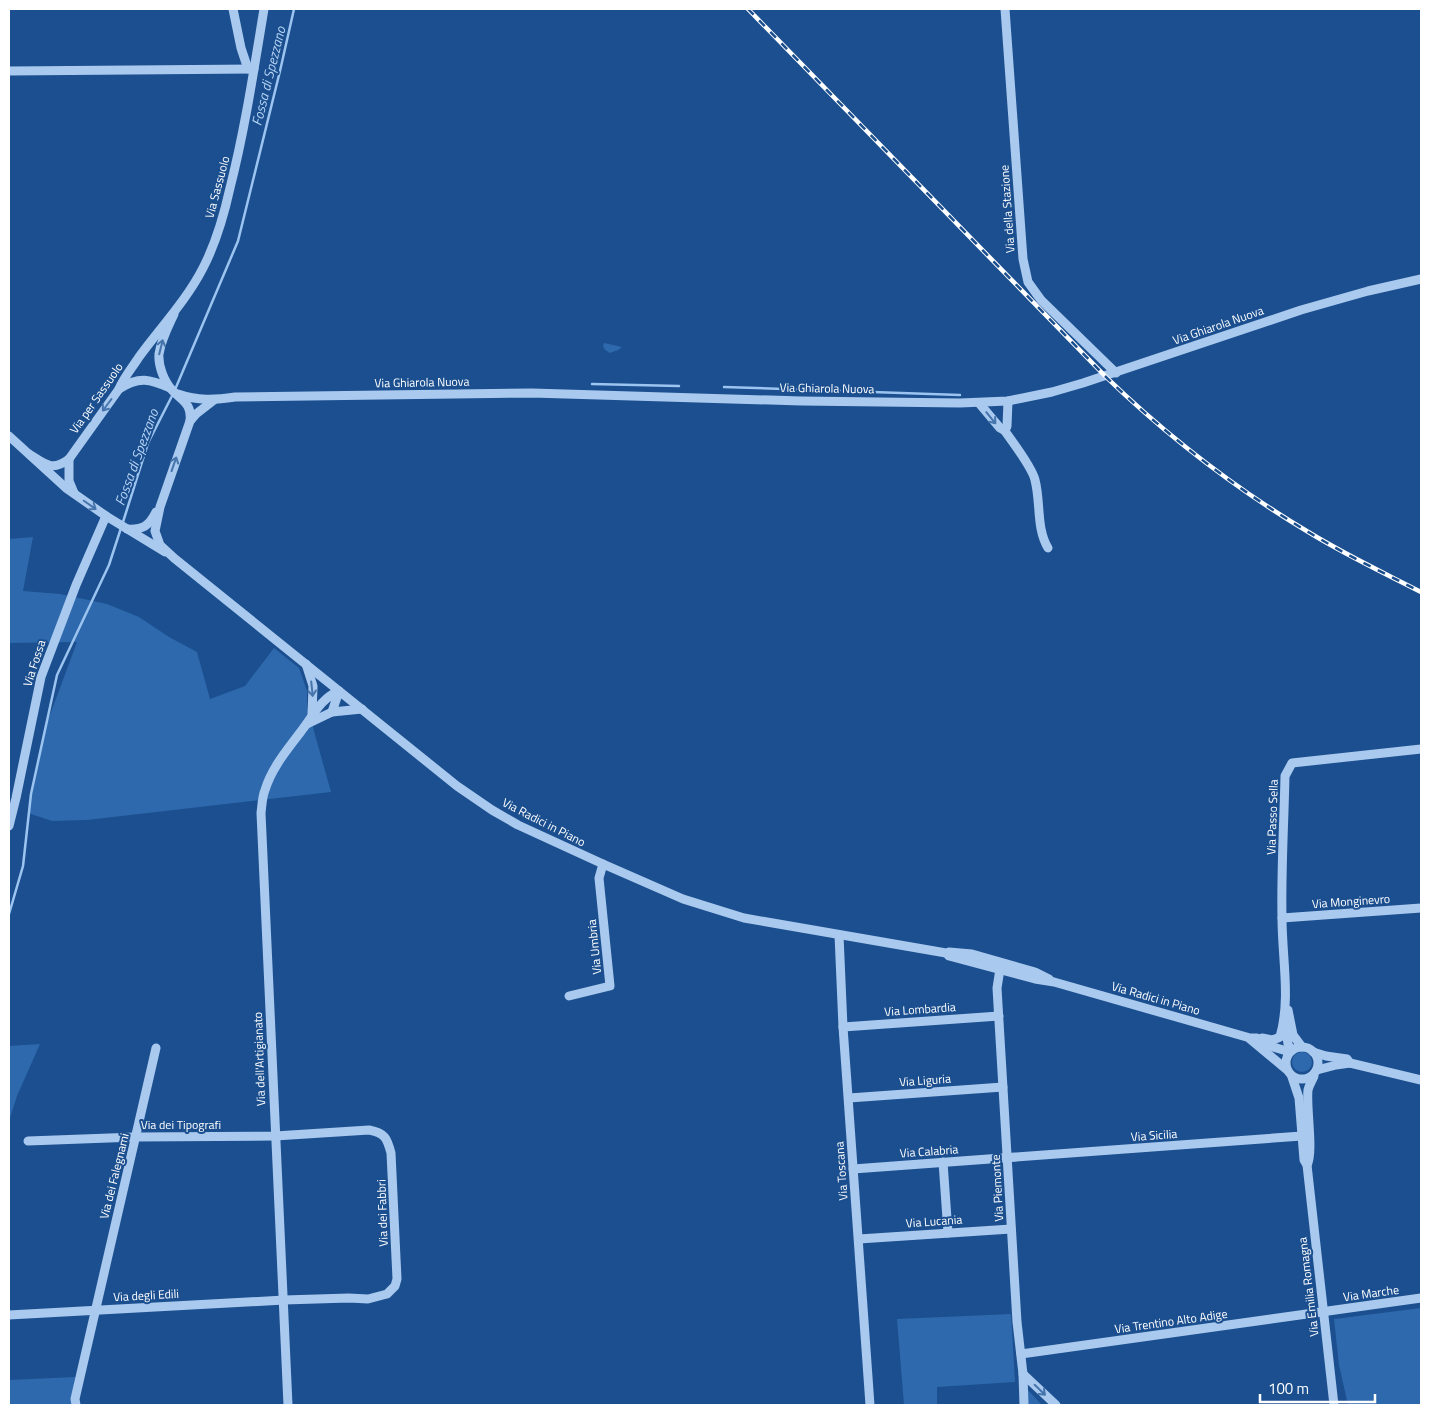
<svg xmlns="http://www.w3.org/2000/svg" width="1430" height="1414" viewBox="0 0 1430 1414" font-family="'Titillium Web',sans-serif">
  <style>
    .green { fill: #2e69ad }
    .lines { fill: none; stroke-linecap: round; stroke-linejoin: round }
    .stream { stroke: #9cc4f0; stroke-width: 2.5 }
    .minor { stroke: #a9c9ee; stroke-width: 9 }
    .rail-casing { stroke: #fff; stroke-width: 4.5 }
    .rail { stroke: #1b4f8f; stroke-width: 2.5; stroke-dasharray: 8; stroke-linecap: butt }
    .oneway { stroke: #4674ac }
    .labels { text-anchor: middle; dominant-baseline: central; stroke-width: 4; stroke-linejoin: round; paint-order: stroke }
    .street-label { font-size: 12px; fill: #fff; stroke: #1b4f8f }
    .water-label { font-size: 14px; font-style: italic; fill: #b5d3f5; stroke: #1b4f8f }
  </style>
  <rect width="100%" height="100%" fill="#1b4f8f"/>
  <g class="green">
    <polygon points="604,343 622,347 618,350 610,353 605,350 603,346"/>
    <polygon points="33,537 23,591 60,594 107,604 139,617 169,637 197,652 210,699 245,686 274,648 299,668 307,691 307,706 331,792 87,820 52,821 28,813 47,723 77,642 9,643 9,539"/>
    <polygon points="40,1044 17,1096 9,1121 9,1046"/>
    <circle cx="1302" cy="1062" r="10"/>
    <polygon points="1421,1308 1421,1405 1348,1405 1339,1365 1334,1319"/>
    <polygon points="1011,1314 1015,1382 937,1387 937,1405 904,1405 897,1319"/>
    <polygon points="75,1377 72,1405 9,1405 9,1380"/>
    <polygon points="1027,1389 1042,1405 1028,1405"/>
  </g>
  <g class="lines">
    <g class="stream">
      <polyline points="592,384 679,386"/>
      <polyline points="724,387 960,395"/>
      <polyline points="123,522 148,443 174,392 238,241 280,71 294,9"/>
      <polyline points="9,914 23,866 31,794 57,675 109,565 121,528"/>
    </g>
    <g class="minor">
      <polyline points="233,9 241,48 248,69"/>
      <polyline points="1005,9 1023,259 1028,282 1041,300 1116,373"/>
      <polyline points="9,71 254,69"/>
      <path d="M174 314C168 327 161 340 159 354 158 366 164 381 172 390 182 401 192 403 190 421L160 507 155 531 160 545 174 558 457 786 492 810 518 825 603 864 683 899 744 918 946 953 949 956 1035 979 1054 982 1250 1038H1257L1270 1046 1290 1052"/>
      <path d="M119 389C139 376 150 379 170 388"/>
      <path d="M178 394C198 401 215 400 235 397L532 393 801 401 960 403 1008 401 1052 392 1083 383 1301 310 1368 291 1421 279"/>
      <path d="M979 403 1000 428 1005 431C1013 443 1032 467 1035 480 1041 503 1036 528 1048 548"/>
      <polyline points="190,421 196,414 214,400"/>
      <polyline points="1005,431 1007,426 1008,401"/>
      <polyline points="9,436 66,488 106,516 165,552"/>
      <path d="M29 454C45 464 52 472 69 459L119 389C124 377 132 368 139 357 161 327 186 301 203 268 216 243 224 215 230 188 245 129 254 69 264 9"/>
      <polyline points="69,459 69,481 74,493"/>
      <path d="M127 529C143 530 149 526 156 512"/>
      <polyline points="306,664 313,686 312,715"/>
      <polyline points="332,712 339,691"/>
      <polyline points="307,724 332,712 362,709"/>
      <polyline points="9,826 16,798 41,677 76,585 106,516"/>
      <polyline points="1282,918 1421,908"/>
      <polyline points="839,935 843,1027 870,1405"/>
      <polyline points="949,952 972,954 1035,972 1049,979"/>
      <polyline points="1000,969 997,988 1017,1322 1023,1374 1024,1405"/>
      <polyline points="569,996 610,986 599,878 603,864"/>
      <polyline points="1288,1010 1293,1035 1302,1047"/>
      <polyline points="1285,1024 1288,1044 1291,1051"/>
      <polyline points="843,1027 999,1016"/>
      <path d="M1262 1038 1273 1040 1280 1037C1291 999 1282 958 1282 918 1281 871 1284 823 1285 776L1292 763 1421 749"/>
      <polyline points="1250,1039 1286,1069"/>
      <circle cx="1302" cy="1063" r="16"/>
      <polyline points="1313,1052 1326,1056 1347,1059 1350,1063 1421,1080"/>
      <polyline points="1317,1070 1336,1065 1350,1063"/>
      <polyline points="1292,1077 1299,1098 1304,1160 1307,1165 1334,1405"/>
      <polyline points="849,1098 1003,1087"/>
      <polyline points="943,1162 948,1233"/>
      <path d="M1307 1165C1314 1153 1306 1108 1308 1090 1309 1085 1312 1081 1314 1076"/>
      <polyline points="853,1169 1302,1136"/>
      <polyline points="859,1239 1011,1229"/>
      <path d="M9 1315 284 1300 349 1298 368 1299 387 1294 395 1286 397 1279 391 1153C387 1138 385 1133 369 1130L275 1136 136 1137 28 1141"/>
      <polyline points="1021,1354 1421,1298"/>
      <polyline points="1023,1374 1056,1405"/>
      <path d="M76 1405 75 1399C101 1282 130 1165 156 1048"/>
      <path d="M288 1405 261 813C262 806 262 797 265 790 272 767 288 749 302 730 313 716 321 698 339 691"/>
    </g>
    <defs>
      <path id="rail" d="M748 9 1105 376C1167 436 1236 489 1310 533 1346 555 1384 573 1421 592"/>
    </defs>
    <use href="#rail" class="rail-casing"/>
    <use href="#rail" class="rail"/>
  </g>
  <defs><path id="oneway-shaft" d="M-6 0H5M1.5-3L5.5 0L1.5 3" fill="none" stroke-width="1.6" stroke-linecap="round" stroke-linejoin="round" transform="scale(1.25)"/></defs>
  <g class="oneway">
    <use href="#oneway-shaft" transform="translate(161 347) rotate(-76)"/>
    <use href="#oneway-shaft" transform="translate(107 405) rotate(127)"/>
    <use href="#oneway-shaft" transform="translate(991 418) rotate(51)"/>
    <use href="#oneway-shaft" transform="translate(174 464) rotate(-71)"/>
    <use href="#oneway-shaft" transform="translate(90 505) rotate(35)"/>
    <use href="#oneway-shaft" transform="translate(312 689) rotate(84)"/>
    <use href="#oneway-shaft" transform="translate(1040 1390) rotate(44)"/>
  </g>
  <g class="labels">
    <g class="street-label">
      <text transform="translate(217 187) rotate(-75)">Via Sassuolo</text>
      <text transform="translate(1007 209) rotate(-94)">Via della Stazione</text>
      <text transform="translate(1218 325) rotate(-19)">Via Ghiarola Nuova</text>
      <text transform="translate(422 382) rotate(-1)">Via Ghiarola Nuova</text>
      <text transform="translate(827 388) rotate(1)">Via Ghiarola Nuova</text>
      <text transform="translate(96 398) rotate(-55)">Via per Sassuolo</text>
      <text transform="translate(34 663) rotate(-72)">Via Fossa</text>
      <text transform="translate(1272 817) rotate(-88)">Via Passo Sella</text>
      <text transform="translate(544 822) rotate(27)">Via Radici in Piano</text>
      <text transform="translate(1351 901) rotate(-4)">Via Monginevro</text>
      <text transform="translate(594 947) rotate(-96)">Via Umbria</text>
      <text transform="translate(1156 998) rotate(16)">Via Radici in Piano</text>
      <text transform="translate(920 1009) rotate(-4)">Via Lombardia</text>
      <text transform="translate(259 1059) rotate(-92)">Via dell'Artigianato</text>
      <text transform="translate(925 1080) rotate(-4)">Via Liguria</text>
      <text x="181" y="1124">Via dei Tipografi</text>
      <text transform="translate(1154 1135) rotate(-4)">Via Sicilia</text>
      <text transform="translate(929 1151) rotate(-4)">Via Calabria</text>
      <text transform="translate(841 1171) rotate(-94)">Via Toscana</text>
      <text transform="translate(114 1176) rotate(-76)">Via dei Falegnami</text>
      <text transform="translate(997 1188) rotate(-93)">Via Piemonte</text>
      <text transform="translate(382 1213) rotate(-92)">Via dei Fabbri</text>
      <text transform="translate(934 1221) rotate(-4)">Via Lucania</text>
      <text transform="translate(1308 1287) rotate(-97)">Via Emilia Romagna</text>
      <text transform="translate(1371 1293) rotate(-8)">Via Marche</text>
      <text transform="translate(146 1295) rotate(-3)">Via degli Edili</text>
      <text transform="translate(1171 1321) rotate(-8)">Via Trentino Alto Adige</text>
    </g>
    <g class="water-label">
      <text transform="translate(268 76) rotate(-76)">Fossa di Spezzano</text>
      <text transform="translate(136 457) rotate(-70)">Fossa di Spezzano</text>
    </g>
  </g>
  <rect width="1430" height="1414" fill="none" stroke="#ffffff" stroke-width="20"/>
  <path d="M1260 1394v8h115v-8" fill="none" stroke="#ffffff" stroke-width="2.5"/>
  <text x="1268" y="1394" font-size="15" fill="#ffffff" stroke="#1b4f8f" stroke-width="4" paint-order="stroke">100 m</text>
</svg>
